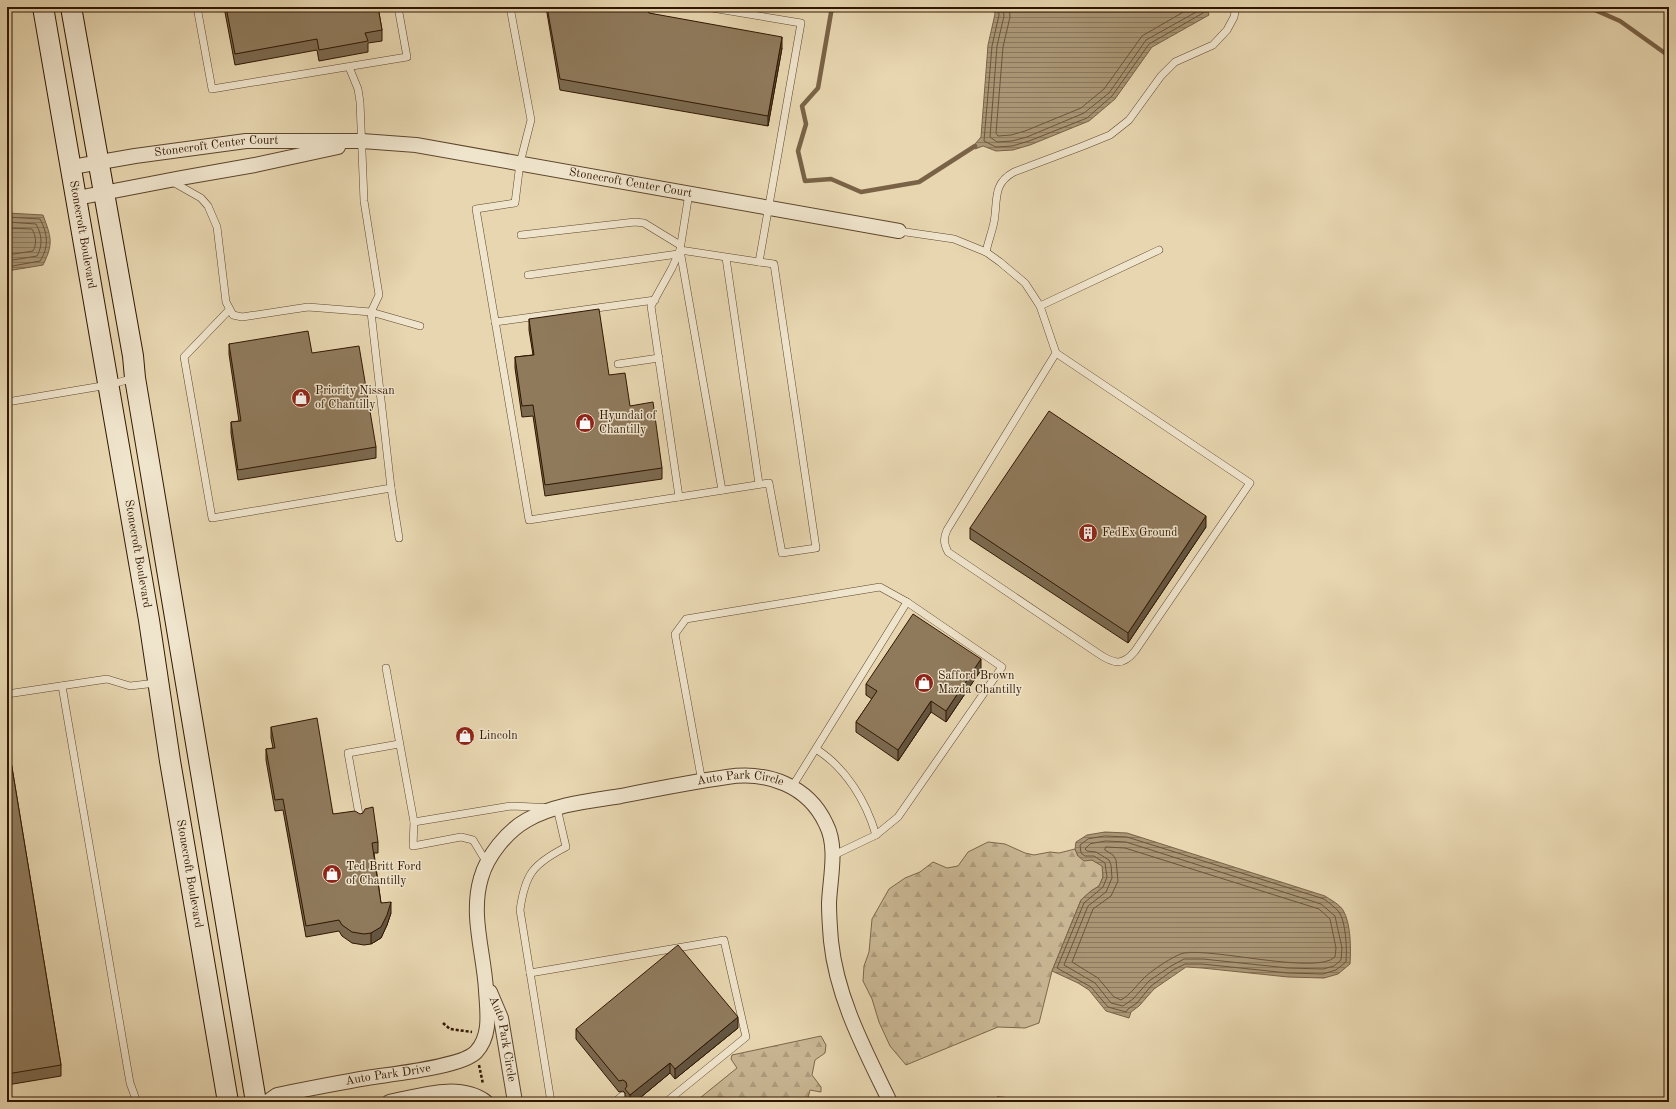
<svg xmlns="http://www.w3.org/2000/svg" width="1676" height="1109" viewBox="0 0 1676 1109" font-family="'Old Standard TT',serif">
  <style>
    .forest { fill: url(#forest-firs); stroke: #7c6649 }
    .water { fill: url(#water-rules); stroke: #796246 }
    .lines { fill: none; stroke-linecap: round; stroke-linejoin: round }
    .shore { stroke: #6c563a; stroke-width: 1 }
    .stream { stroke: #796246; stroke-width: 4.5 }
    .lane-casing { stroke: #5e462c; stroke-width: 8 }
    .street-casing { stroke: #5e462c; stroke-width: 16 }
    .secondary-casing { stroke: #301600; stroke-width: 22 }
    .path { stroke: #301600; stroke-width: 2.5; stroke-dasharray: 3 2; stroke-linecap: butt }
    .lane { stroke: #efe4cc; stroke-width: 7 }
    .street { stroke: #efe4cc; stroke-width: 14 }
    .secondary { stroke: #efe4cc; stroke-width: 20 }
    .wall { fill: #7b694f; stroke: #301600 }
    .shaded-wall { fill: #645540; stroke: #301600 }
    .building { fill: #8f7a5c; stroke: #301600 }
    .labels { text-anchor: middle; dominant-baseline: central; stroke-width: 3; stroke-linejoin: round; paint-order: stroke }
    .street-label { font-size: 12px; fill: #301600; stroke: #efe4cc }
    .poi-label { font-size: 12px; fill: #301600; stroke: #efe4cc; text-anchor: start }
  </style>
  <defs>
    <pattern id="forest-firs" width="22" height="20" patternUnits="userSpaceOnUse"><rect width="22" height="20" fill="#c8b592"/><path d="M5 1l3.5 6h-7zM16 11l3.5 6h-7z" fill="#ac9b7c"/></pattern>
    <pattern id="water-rules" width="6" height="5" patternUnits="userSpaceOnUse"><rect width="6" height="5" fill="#a99574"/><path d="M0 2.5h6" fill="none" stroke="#8a795d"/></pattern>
  </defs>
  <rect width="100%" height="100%" fill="#e7d6b0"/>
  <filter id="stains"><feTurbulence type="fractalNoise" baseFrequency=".005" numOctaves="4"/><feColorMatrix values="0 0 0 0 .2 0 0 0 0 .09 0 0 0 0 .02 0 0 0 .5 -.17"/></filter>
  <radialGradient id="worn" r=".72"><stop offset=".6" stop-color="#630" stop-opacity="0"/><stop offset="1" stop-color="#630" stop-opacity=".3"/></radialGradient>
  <g class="forest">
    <polygon points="988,842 1005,844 1025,853 1034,855 1050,852 1059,853 1075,849 1078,856 1092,860 1103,866 1103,877 1099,886 1091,891 1081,900 1052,971 1039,1023 1025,1028 998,1027 906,1065 890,1046 879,1022 872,999 863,981 864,966 869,952 872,919 889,889 905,878 920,872 933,862 947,868 958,866 968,852"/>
    <polygon points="821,1036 826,1045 825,1053 815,1060 812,1075 821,1087 821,1092 810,1090 807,1102 695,1102 737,1068 731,1059 732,1055"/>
  </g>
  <g class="water">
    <polygon points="994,7 1207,7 1209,15 1152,47 1115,99 1089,121 1030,145 1013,150 996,151 983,146 975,149 975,144 981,137 988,45 995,14"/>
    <path d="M7 213 43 215C51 237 54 243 43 265L7 271Z"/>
    <path d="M1105 832 1127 833 1325 896C1331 900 1339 904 1343 910 1351 923 1351 949 1350 964L1338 974 1324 978 1288 977 1202 968 1186 967 1154 989 1139 1006 1131 1012 1129 1018 1106 1011 1089 990 1078 983 1052 971 1081 900 1091 891 1099 886 1103 877 1102 866 1092 860 1084 861 1078 856 1075 849 1076 842 1087 835Z"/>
  </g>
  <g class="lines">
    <g class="shore">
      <polyline points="998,7 999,15 992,46 984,141 996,147 1012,146 1029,141 1087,118 1112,96 1149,44 1203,13 1204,7"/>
      <polyline points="1003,7 1004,16 997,46 990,137 997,142 1012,141 1027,137 1084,113 1109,93 1146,40 1198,11 1199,7"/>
      <polyline points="1009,7 1010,17 1003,47 996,133 998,136 1011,135 1025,131 1081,108 1104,89 1142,36 1192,7"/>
      <path d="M7 217 40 219C48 234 49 247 40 261L7 267"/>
      <path d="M7 222 36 224C42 235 43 245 37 256L7 261"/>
      <path d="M7 228 32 229C36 236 37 244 33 251L7 255"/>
      <path d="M1105 836 1127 837 1324 899C1329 903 1335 907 1339 912 1346 922 1347 949 1346 962L1336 970 1323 974 1288 973 1202 964H1185L1173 970 1151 986 1137 1003 1128 1009 1126 1012 1108 1007 1091 987 1057 968 1084 903 1103 887 1107 877 1105 863 1094 856H1085L1081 853 1080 845 1088 839Z"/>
      <polygon points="1106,841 1126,842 1321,904 1335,916 1342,948 1341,960 1334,966 1323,969 1288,968 1203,959 1184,959 1171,966 1149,981 1133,999 1123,1006 1111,1003 1095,983 1064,965 1088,906 1106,892 1112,878 1111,865 1109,860 1096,852 1087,851 1085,849 1090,844"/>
      <path d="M1106 847 1125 848 1319 909 1330 919 1336 948 1335 957C1316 975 1215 948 1184 953 1176 954 1149 972 1143 979 1136 986 1131 994 1121 1000L1114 997 1098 978 1072 962 1093 909 1111 896 1118 881 1116 860 1113 855 1105 850Z"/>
    </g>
    <g class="stream">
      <polyline points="832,7 818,88 802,106 806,124 798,151 805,181 831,179 861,192 919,182 975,146"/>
      <polyline points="1588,7 1620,21 1669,56"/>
    </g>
    <defs>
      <g id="lane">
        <polyline points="197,7 212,89 407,57 398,7"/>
        <polyline points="510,7 531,120 520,163 515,203 476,209 529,520 679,497 651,306 672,268 680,250 689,193"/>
        <polyline points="706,7 801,23 759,262 680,250 722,490"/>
        <polyline points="171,181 201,198 208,206 217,227 226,302 233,315 242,317 308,307 371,312 379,295 364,201 360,102 358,89 349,67"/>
        <path d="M899 231 954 239 986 252 1000 262 1025 283 1040 306 1056 353 1250 483 1135 651C1123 666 1114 664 1099 654L948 552C944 544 943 539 947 530L1056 353"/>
        <polyline points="521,235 635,222 644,223 680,245"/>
        <path d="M986 252C988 242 992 232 994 222 998 200 992 184 1014 172L1083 146 1110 135 1129 120 1161 76 1175 62 1213 45 1227 30 1234 17 1236 7"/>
        <polyline points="726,258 759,484"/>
        <polyline points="528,275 678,254"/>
        <polyline points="1040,306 1159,250"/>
        <polyline points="229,310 184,357 212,518 391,488 371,312 420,326"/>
        <polyline points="495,322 655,300"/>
        <polyline points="618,364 659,358"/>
        <polyline points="7,402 108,385 135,378"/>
        <polyline points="391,488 399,538"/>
        <polyline points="679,497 769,483 782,553 816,548 774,264 759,262"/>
        <polyline points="386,668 414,822 413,846 461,837 473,840 487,863"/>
        <polyline points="62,686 130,1083 137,1102"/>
        <polyline points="7,694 107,679 130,686 156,683"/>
        <path d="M816 749C846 768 866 801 876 835"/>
        <polyline points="702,782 675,634 686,619 880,587 907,602"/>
        <polyline points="792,787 907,602 1002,667 898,817 876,835 832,856"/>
        <polyline points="360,820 348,753 399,744"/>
        <path d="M414 822 511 806 557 808 566 847C533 864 525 874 520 910L551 1102"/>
        <polyline points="530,973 724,940 746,1037 666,1102"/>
        <polyline points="615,1102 622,1096"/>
      </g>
      <g id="street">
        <path id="s1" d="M72 167 135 156 246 141H362L416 145 899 231"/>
        <polyline points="77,198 181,178 255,165 338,147"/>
        <path id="s2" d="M490 992 501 1018 515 1102"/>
        <path id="s3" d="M267 1102 277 1095C307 1089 337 1083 367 1078 391 1074 462 1067 476 1052 492 1035 487 1010 486 990 484 953 470 915 481 878 487 856 507 831 527 820 555 804 590 801 621 796 656 789 691 782 727 777 767 771 808 785 826 824 838 847 830 878 829 903 829 916 830 929 831 941 837 999 865 1050 890 1102"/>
        <path d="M389 1102C420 1096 459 1082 486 1102"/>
      </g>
      <g id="secondary">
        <path id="s4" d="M43 7 149 620 170 761 228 1102"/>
        <polyline points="71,7 133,356 135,378 256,1102"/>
      </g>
    </defs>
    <use href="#lane" class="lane-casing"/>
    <use href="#street" class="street-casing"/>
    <use href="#secondary" class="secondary-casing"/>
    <g class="path">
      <polyline points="443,1023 450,1029 472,1032"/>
      <polyline points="479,1065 483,1084"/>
    </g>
    <use href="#lane" class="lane"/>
    <use href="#street" class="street"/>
    <use href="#secondary" class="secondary"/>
  </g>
  <g class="wall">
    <polygon points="224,7 378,7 382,30 382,41 368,43 368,52 319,61 317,50 235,65"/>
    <polygon points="546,7 643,7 649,13 782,48 768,126 560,90"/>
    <polygon points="529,319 609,375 630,406 662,468 662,479 545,496 533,416 522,417 515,368 515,357 533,355 529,330"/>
    <polygon points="229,344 312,353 376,447 376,458 238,480 231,433 231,422 239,421 229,354"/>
    <polygon points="1206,527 1128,643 970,539 970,528"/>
    <polygon points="7,575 10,593 10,601 7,602"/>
    <polygon points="981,670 946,722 931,712 898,761 856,732 856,722 872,699 866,695 866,684"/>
    <polygon points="271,727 333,814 378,842 378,853 374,853 381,903 391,913 387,925 381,938 371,944 364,945 352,943 342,936 339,931 306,937 283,810 275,811 266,760 266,749 273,748 271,738"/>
    <polygon points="7,737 61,1065 61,1076 7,1085"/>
    <polygon points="738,1028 675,1079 670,1073 635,1102 627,1102 625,1100 625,1093 623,1091 619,1092 576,1039 576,1029"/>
  </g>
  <g class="shaded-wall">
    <polygon points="782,37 782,48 768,126 768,116"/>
    <polygon points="1206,516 1206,527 1128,643 1128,633"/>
    <polygon points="981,659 981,670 946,722 946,711"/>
    <polygon points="931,701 931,712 898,761 898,750"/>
    <polygon points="391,902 391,913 387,925 381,938 371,944 371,933"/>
    <polygon points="738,1017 738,1028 675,1079 675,1069"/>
    <polygon points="670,1063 670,1073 635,1102 630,1102 630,1095"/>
  </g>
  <g class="building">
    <polygon points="226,7 378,7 382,30 365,33 368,41 319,50 317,39 235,54"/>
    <polygon points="547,7 643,7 649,13 782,37 768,116 560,79"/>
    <polygon points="599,309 609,375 625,373 630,406 653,402 662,468 545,485 533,405 522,406 515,357 534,355 529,319"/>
    <polygon points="308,331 312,353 359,346 376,447 238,470 231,422 241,421 229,344"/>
    <polygon points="1049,411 1206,516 1128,633 970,528"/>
    <polygon points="7,575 10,593 7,593"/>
    <polygon points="913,614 981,659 946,711 931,701 898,750 856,722 877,691 866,684"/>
    <polygon points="317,718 333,814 355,811 360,814 363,813 365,809 373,807 378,842 372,843 381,903 391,902 387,915 381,927 371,933 364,934 352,932 342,925 339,920 306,926 283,799 275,800 266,749 275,748 271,727"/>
    <polygon points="7,737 61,1065 7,1074"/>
    <polygon points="678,945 738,1017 675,1069 670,1063 630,1095 625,1089 627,1086 626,1082 623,1080 619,1081 576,1029"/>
    <polygon points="997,1097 1089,1102 996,1102"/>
    <polygon points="1122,1098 1139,1099 1139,1102 1121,1102"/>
  </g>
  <defs>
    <symbol id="shop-disc" viewBox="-11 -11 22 22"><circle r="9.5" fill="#8f2418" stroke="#efe4cc"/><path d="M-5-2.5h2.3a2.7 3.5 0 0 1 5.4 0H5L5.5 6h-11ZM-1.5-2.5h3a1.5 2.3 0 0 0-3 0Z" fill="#fff"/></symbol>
    <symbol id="building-disc" viewBox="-11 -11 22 22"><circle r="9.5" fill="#8f2418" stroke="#efe4cc"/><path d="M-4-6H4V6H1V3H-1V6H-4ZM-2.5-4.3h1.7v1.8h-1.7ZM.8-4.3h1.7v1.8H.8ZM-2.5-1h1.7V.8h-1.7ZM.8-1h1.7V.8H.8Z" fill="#fff"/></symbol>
  </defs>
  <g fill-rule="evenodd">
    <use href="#shop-disc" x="290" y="387" width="22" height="22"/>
    <use href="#shop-disc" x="574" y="412" width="22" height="22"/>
    <use href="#building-disc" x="1077" y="522" width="22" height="22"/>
    <use href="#shop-disc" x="913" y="672" width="22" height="22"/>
    <use href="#shop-disc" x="454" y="725" width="22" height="22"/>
    <use href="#shop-disc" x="321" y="863" width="22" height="22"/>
  </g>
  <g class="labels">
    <g class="street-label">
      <text stroke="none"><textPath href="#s1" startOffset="146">Stonecroft Center Court</textPath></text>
      <text stroke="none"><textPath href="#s1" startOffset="564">Stonecroft Center Court</textPath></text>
      <text stroke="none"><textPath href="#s4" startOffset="231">Stonecroft Boulevard</textPath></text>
      <text stroke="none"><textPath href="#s4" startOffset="555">Stonecroft Boulevard</textPath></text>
      <text stroke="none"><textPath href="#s3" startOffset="689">Auto Park Circle</textPath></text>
      <text stroke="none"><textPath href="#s4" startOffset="879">Stonecroft Boulevard</textPath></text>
      <text stroke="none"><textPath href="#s2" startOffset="49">Auto Park Circle</textPath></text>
      <text stroke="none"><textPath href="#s3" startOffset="125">Auto Park Drive</textPath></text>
    </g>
    <g class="poi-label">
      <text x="315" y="391">Priority Nissan<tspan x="315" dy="14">of Chantilly</tspan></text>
      <text x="599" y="416">Hyundai of<tspan x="599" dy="14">Chantilly</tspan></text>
      <text x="1102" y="533">FedEx Ground</text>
      <text x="938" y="676">Safford Brown<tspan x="938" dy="14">Mazda Chantilly</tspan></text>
      <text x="479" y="736">Lincoln</text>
      <text x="346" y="867">Ted Britt Ford<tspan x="346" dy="14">of Chantilly</tspan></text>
    </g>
  </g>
  <rect width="1676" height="1109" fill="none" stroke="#e7d6b0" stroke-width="24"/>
  <rect x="8" y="8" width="1660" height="1093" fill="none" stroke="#301600" stroke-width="2"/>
  <rect x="12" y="12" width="1652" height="1085" fill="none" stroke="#301600"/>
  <rect width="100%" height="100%" filter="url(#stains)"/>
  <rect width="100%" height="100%" fill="url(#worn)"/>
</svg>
